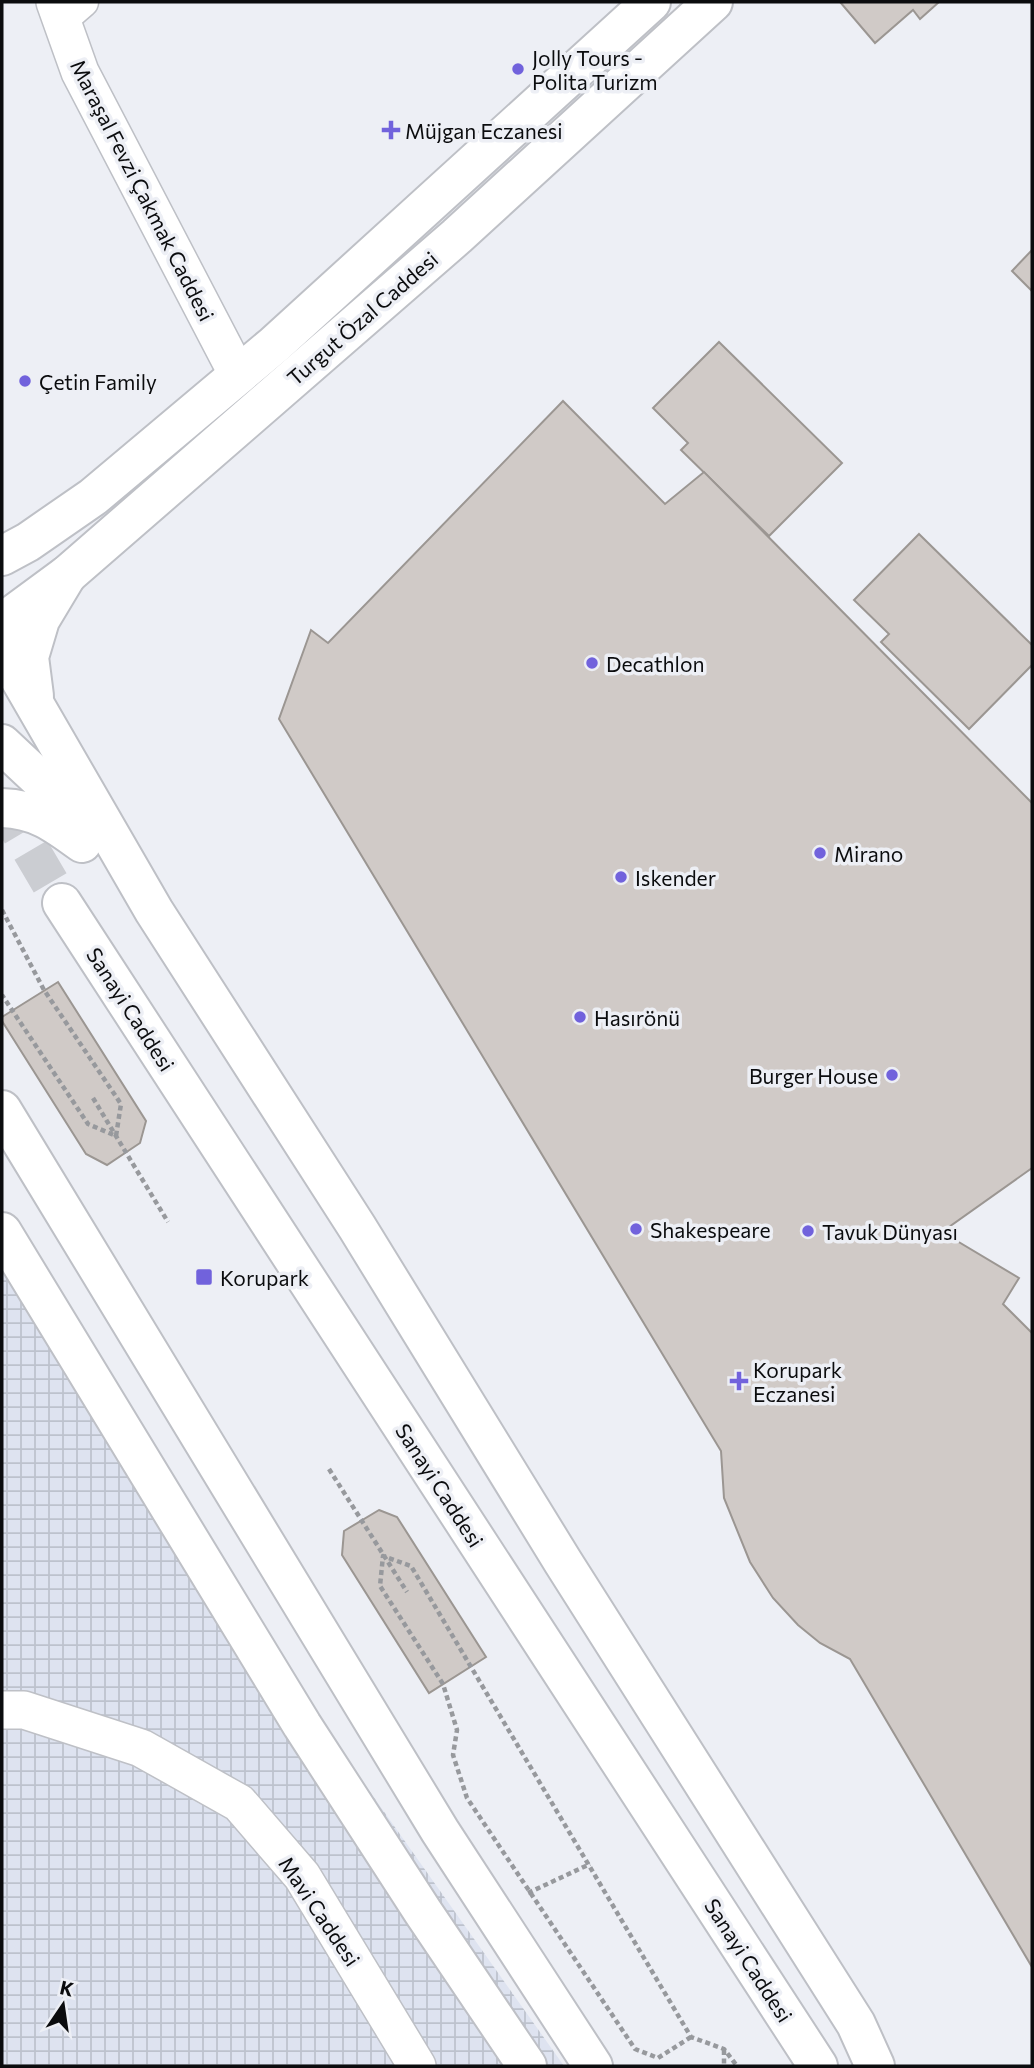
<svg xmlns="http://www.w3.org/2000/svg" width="1034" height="2068" viewBox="0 0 1034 2068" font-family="Commissioner,sans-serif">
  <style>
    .industrial { fill: url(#industrial-grid) }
    .building { fill: #d0cac7; stroke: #9b9692; stroke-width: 2 }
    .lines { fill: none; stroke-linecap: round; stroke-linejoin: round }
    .trunk-tunnel { stroke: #cbcdd2; stroke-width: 38; stroke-dasharray: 38 19; stroke-linecap: butt }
    .minor-casing { stroke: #bec0c6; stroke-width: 33 }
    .tertiary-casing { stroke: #bec0c6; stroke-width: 40 }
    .secondary-casing { stroke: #bec0c6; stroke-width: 42 }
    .trunk-casing { stroke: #bec0c6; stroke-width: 42 }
    .path { stroke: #97999d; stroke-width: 4.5; stroke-dasharray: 5 3.5; stroke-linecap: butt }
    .minor { stroke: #fff; stroke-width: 30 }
    .tertiary { stroke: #fff; stroke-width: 37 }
    .secondary { stroke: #fff; stroke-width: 38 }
    .trunk { stroke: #fff; stroke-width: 38 }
    .poi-dot { fill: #7162dc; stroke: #edeff5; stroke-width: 2.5 }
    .labels { text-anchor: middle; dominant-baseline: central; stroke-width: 7; stroke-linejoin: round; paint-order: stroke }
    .poi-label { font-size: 21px; fill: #0b0c0e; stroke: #edeff5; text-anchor: start }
    .street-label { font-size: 21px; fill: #0b0c0e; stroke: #edeff5 }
  </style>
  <defs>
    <pattern id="industrial-grid" width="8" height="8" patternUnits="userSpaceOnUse" patternTransform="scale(1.75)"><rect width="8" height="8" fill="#dee3f0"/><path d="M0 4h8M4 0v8" fill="none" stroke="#bdc2cd"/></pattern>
  </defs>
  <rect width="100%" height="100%" fill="#edeff5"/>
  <polygon class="industrial" points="2,1272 564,2066 2,2066"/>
  <g class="building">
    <polygon points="840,2 939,2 920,19 913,10 875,43"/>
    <polygon points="1032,250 1032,291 1012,271"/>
    <polygon points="719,342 842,463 769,536 681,450 688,443 653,408"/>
    <polygon points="563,401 665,504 704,472 1032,803 1032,1168 942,1232 1019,1278 1003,1304 1032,1333 1032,1967 850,1659 820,1643 798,1625 773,1598 750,1562 724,1498 721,1451 279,719 311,630 328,643"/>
    <polygon points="919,534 1032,645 1032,665 969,729 881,642 889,634 854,600"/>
    <polygon points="58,982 146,1121 140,1143 107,1165 86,1154 2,1021 2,1017"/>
    <polygon points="379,1510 397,1517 486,1657 429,1693 342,1555 344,1531"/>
  </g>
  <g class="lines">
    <polyline class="trunk-tunnel" points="2,801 62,903"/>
    <defs>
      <polyline id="minor" points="61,21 83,2"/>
      <g id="tertiary">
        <polyline points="55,2 80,72 238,375"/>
        <polyline points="2,1710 24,1710 141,1748 239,1803 302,1876 417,2066"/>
      </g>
      <g id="secondary">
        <polyline points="2,556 28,542 93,497 274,345 651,2"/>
        <polyline points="2,623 67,575 457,236 713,2"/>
      </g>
      <g id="trunk">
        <polyline points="2,648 154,911 357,1227 563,1562 856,2024 875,2066"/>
        <polyline points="34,696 29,657 40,620 67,575"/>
        <polyline points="2,744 68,806 89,831"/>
        <path d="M2 808C36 809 55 823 82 843"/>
        <polyline points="62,903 818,2066"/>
        <polyline points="2,1110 440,1831 593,2066"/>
        <polyline points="2,1232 302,1725 423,1912 527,2066"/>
      </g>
    </defs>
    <use href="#minor" class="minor-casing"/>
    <use href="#tertiary" class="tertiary-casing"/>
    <use href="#secondary" class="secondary-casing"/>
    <use href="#trunk" class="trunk-casing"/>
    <g class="path">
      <polyline points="2,910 44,990 121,1104 116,1136 88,1124 2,995"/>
      <polyline points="93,1098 168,1222"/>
      <polyline points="329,1469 407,1592"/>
      <polyline points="528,1893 590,1864"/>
      <polyline points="691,2037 658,2058 635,2049 467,1798 453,1755 457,1730 443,1684 380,1586 383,1556 411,1566 691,2037 724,2049 737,2066"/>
      <polyline points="724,2050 724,2066"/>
    </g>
    <use href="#minor" class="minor"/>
    <use href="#tertiary" class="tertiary"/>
    <use href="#secondary" class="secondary"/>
    <use href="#trunk" class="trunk"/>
  </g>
  <g class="poi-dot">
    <circle cx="518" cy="69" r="7"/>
    <path d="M387.5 119.5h7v7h7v7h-7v7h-7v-7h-7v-7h7z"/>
    <circle cx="25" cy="381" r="7"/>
    <circle cx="592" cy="663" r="7"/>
    <circle cx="820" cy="853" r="7"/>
    <circle cx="621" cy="877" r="7"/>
    <circle cx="580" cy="1017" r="7"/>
    <circle cx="892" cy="1075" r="7"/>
    <circle cx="636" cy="1229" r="7"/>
    <circle cx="808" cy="1231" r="7"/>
    <rect x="195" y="1268" width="18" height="18" rx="3.5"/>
    <path d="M735.5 1370.5h7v7h7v7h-7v7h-7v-7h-7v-7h7z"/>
  </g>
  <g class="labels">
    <g class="poi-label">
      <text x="532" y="57">Jolly Tours -<tspan x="532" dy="24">Polita Turizm</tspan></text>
      <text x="405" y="130">Müjgan Eczanesi</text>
      <text x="39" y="381">Çetin Family</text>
      <text x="606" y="663">Decathlon</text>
      <text x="834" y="853">Mirano</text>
      <text x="635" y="877">Iskender</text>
      <text x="594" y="1017">Hasırönü</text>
      <text x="878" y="1075" text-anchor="end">Burger House</text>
      <text x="650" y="1229">Shakespeare</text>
      <text x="822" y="1231">Tavuk Dünyası</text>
      <text x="220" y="1277">Korupark</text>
      <text x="753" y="1369">Korupark<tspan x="753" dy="24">Eczanesi</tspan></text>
    </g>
    <g class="street-label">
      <text transform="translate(143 190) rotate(63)">Maraşal Fevzi Çakmak Caddesi</text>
      <text transform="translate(362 318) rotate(-41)">Turgut Özal Caddesi</text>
      <text transform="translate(131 1009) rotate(57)">Sanayi Caddesi</text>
      <text transform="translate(440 1485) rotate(57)">Sanayi Caddesi</text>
      <text transform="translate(320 1911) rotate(56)">Mavi Caddesi</text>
      <text transform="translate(749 1960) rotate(57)">Sanayi Caddesi</text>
    </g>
  </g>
  <rect width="1034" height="2068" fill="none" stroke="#0b0c0e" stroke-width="7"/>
  <g transform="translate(63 2005) rotate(13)" stroke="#edeff5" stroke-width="5" paint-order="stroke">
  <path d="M0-5L12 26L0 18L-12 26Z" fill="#0b0c0e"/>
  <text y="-10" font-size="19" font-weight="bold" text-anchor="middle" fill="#0b0c0e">K</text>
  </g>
</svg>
